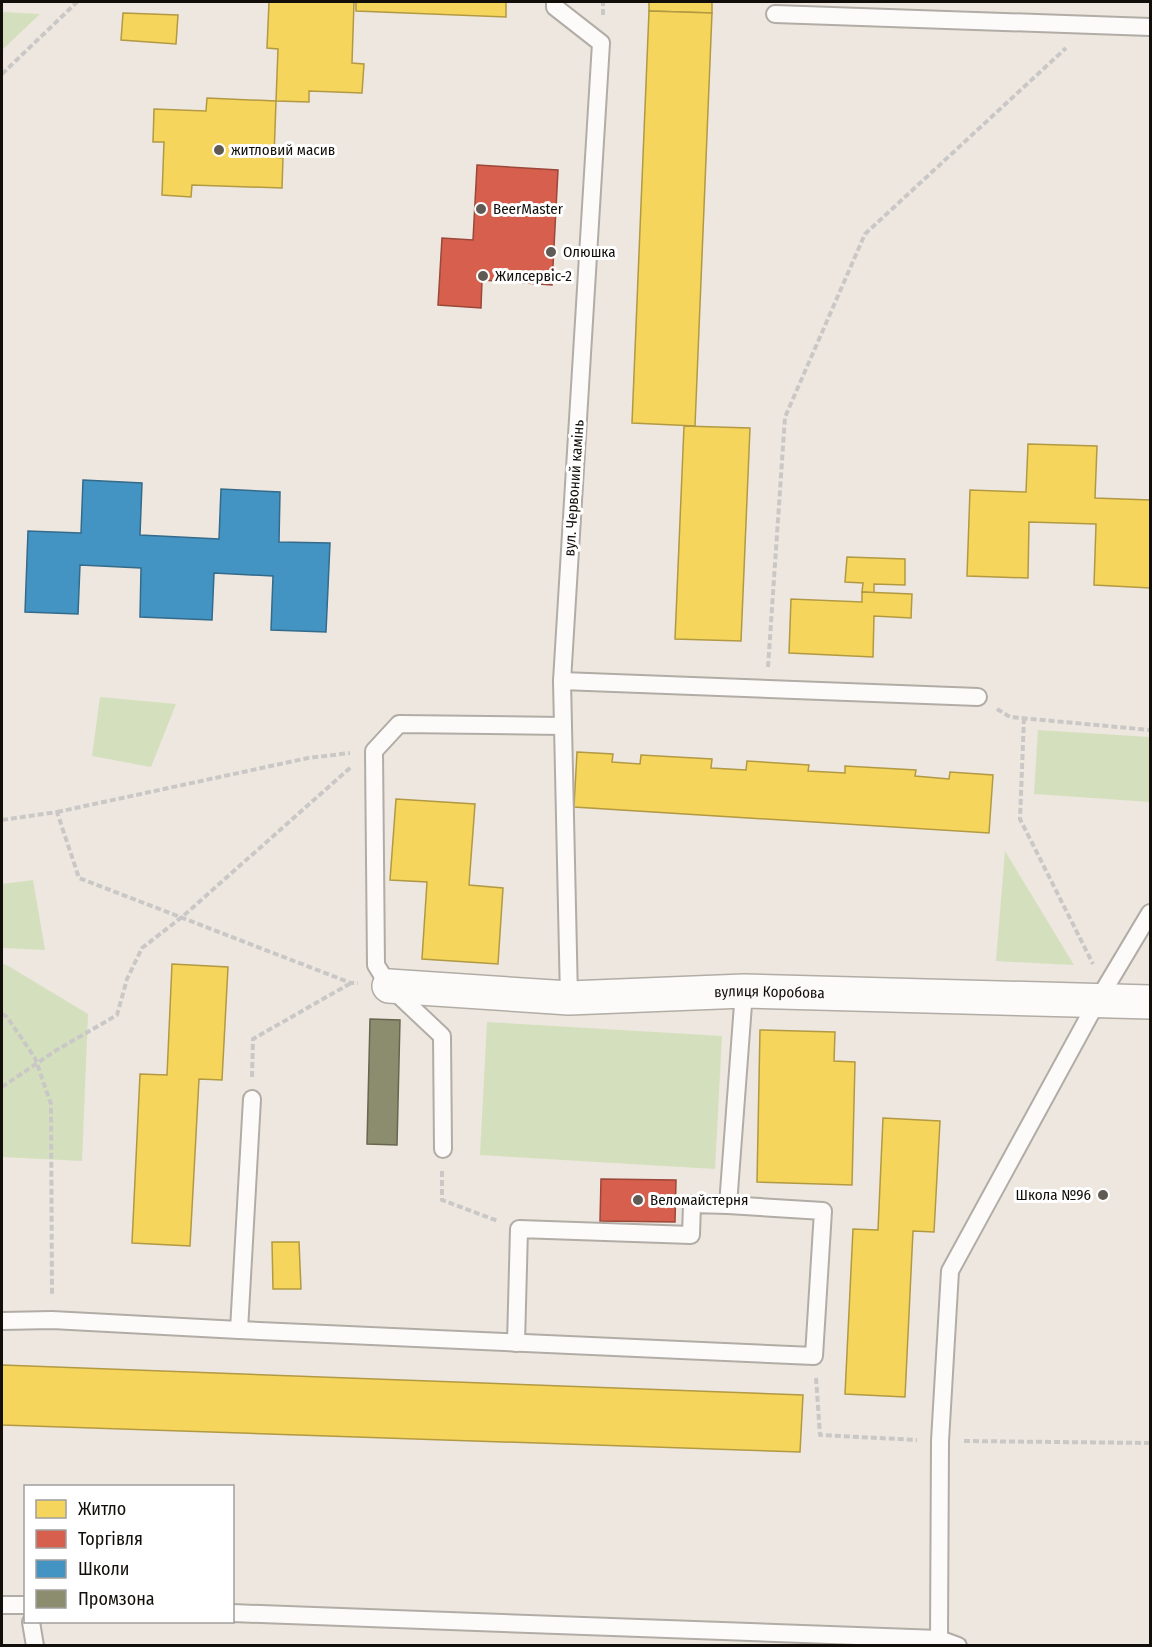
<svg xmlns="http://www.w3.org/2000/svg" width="1152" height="1647" viewBox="0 0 1152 1647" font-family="'Fira Sans Condensed',sans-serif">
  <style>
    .green { fill: #d4e0bd }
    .homes { fill: #f6d55c; stroke: #b29943; stroke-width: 1.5 }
    .shops { fill: #d6604d; stroke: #9b4739; stroke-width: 1.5 }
    .schools { fill: #4393c3; stroke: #346b8b; stroke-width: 1.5 }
    .industry { fill: #8c8c6e; stroke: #676650; stroke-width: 1.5 }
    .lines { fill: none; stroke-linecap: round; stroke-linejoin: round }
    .lane-casing { stroke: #b1aca5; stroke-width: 20 }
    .street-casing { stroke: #b1aca5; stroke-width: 36 }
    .path { stroke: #cac8c6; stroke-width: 4; stroke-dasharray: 6 3; stroke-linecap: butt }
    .lane { stroke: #fcfbfa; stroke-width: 16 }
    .street { stroke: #fcfbfa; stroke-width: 33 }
    .poi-dot { fill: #5f5a54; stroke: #fff; stroke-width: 2 }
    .labels { text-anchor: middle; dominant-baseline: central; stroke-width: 6; stroke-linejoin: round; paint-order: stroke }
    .poi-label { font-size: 15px; fill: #120e09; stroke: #fff; text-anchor: start }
    .street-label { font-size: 15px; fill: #120e09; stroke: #fff }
  </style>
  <rect width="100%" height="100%" fill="#eee7df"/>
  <g class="green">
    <polygon points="2,12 40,14 2,50"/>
    <polygon points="100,697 176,704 151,767 92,756"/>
    <polygon points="1038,730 1150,737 1150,802 1034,794"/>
    <polygon points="1005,851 1074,965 996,961"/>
    <polygon points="33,880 45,950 2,948 2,884"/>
    <polygon points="2,963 10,967 88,1014 82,1161 2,1157"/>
    <polygon points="487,1022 722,1036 715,1169 480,1155"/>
  </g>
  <g class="homes">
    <polygon points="269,2 354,2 352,63 364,64 362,93 309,91 309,102 276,101 278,49 267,48"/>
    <polygon points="356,2 506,2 506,17 356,11"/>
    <polygon points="649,2 712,2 712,13 649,11"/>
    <polygon points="649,11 712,13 695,426 632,423"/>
    <polygon points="123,13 178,15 176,44 121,40"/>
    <polygon points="207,98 276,101 274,157 283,158 282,188 192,185 191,197 162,195 164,142 153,142 154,109 206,111"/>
    <polygon points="684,426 750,428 741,641 675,639"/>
    <polygon points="1028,444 1097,446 1095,498 1150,500 1150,588 1094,585 1096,524 1029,522 1028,578 967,576 970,490 1026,492"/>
    <polygon points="847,557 905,559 905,585 874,584 874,593 862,592 863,583 845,582"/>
    <polygon points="862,592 912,594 911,618 874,616 873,657 789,653 791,599 862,602"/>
    <polygon points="577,752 613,754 612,762 640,764 641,755 712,759 711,768 746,770 747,761 809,765 808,771 845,773 845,766 916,770 915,776 949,779 950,772 993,775 989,833 574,807"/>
    <polygon points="396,799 475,804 469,885 503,888 498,964 422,959 427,882 390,880"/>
    <polygon points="172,964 228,967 222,1080 199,1079 190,1246 132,1243 140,1074 167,1075"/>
    <polygon points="760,1030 835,1032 834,1061 855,1062 852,1185 757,1182"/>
    <polygon points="883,1118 940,1121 934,1232 913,1231 905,1397 845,1394 853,1229 878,1230"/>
    <polygon points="272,1242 299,1242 301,1289 273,1289"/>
    <polygon points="2,1365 803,1395 800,1452 2,1425"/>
  </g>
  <g class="shops">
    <polygon points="477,165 558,170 552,285 482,280 481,308 438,305 442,238 473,240"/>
    <polygon points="601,1179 676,1180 675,1222 600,1221"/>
  </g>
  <polygon class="schools" points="83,480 142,483 140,535 219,539 221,489 280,492 279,542 330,543 326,632 271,630 273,576 214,573 212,620 140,617 141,568 80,565 78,614 25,612 28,531 81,533"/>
  <polygon class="industry" points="370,1019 400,1020 397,1145 367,1144"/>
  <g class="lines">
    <defs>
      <g id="lane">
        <polyline points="555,2 555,7 601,43 562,681 569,998"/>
        <polyline points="775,14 1150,27"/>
        <polyline points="562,681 978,697"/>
        <polyline points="443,1149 442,1036 389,986 376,965 374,751 399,724 563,726"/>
        <polyline points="2,1321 52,1320 239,1330 814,1356 823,1211 728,1205 744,991"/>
        <polyline points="239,1330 252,1099"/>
        <polyline points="516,1343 519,1229 691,1235 692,1204 728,1205"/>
        <polyline points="2,1605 26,1605"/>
        <polyline points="232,1613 939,1639 958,1646"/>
        <polyline points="31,1622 35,1646"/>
        <polyline points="939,1639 940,1441 950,1271 1098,1000 1150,913"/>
      </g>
      <g id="street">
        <path id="s1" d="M389 986 569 998 744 991 1150 1002"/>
      </g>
    </defs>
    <use href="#lane" class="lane-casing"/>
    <use href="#street" class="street-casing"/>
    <g class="path">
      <polyline points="603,15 603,2"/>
      <polyline points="2,74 77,2"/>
      <polyline points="768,667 785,417 865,234 1066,48"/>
      <polyline points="997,709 1010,717 1150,730"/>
      <polyline points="1024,718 1020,819 1093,964"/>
      <polyline points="57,812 308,758 350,753"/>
      <polyline points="2,820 57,812 79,878 351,983 358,983"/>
      <polyline points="2,1014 7,1017 35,1058 51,1104 52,1295"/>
      <polyline points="252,1077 253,1039 351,983"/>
      <polyline points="2,1087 55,1051 117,1015 127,979 142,948 182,917 351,767"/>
      <polyline points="442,1171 442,1200 498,1221"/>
      <polyline points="816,1378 820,1435 917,1440"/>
      <polyline points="964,1441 1150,1443"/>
    </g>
    <use href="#lane" class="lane"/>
    <use href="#street" class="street"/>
  </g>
  <g class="poi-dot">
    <circle cx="219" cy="150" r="6"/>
    <circle cx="481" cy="209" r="6"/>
    <circle cx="551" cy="252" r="6"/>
    <circle cx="483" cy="276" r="6"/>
    <circle cx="1103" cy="1195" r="6"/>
    <circle cx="638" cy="1200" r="6"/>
  </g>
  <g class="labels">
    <g class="poi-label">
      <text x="231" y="150">житловий масив</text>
      <text x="493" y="209">BeerMaster</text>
      <text x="563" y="252">Олюшка</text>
      <text x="495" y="276">Жилсервіс-2</text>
      <text x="1091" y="1195" text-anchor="end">Школа №96</text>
      <text x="650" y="1200">Веломайстерня</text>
    </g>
    <g class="street-label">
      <text transform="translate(574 488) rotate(-86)">вул. Червоний камінь</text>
      <text stroke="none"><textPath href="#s1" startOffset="381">вулиця Коробова</textPath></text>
    </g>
  </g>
  <rect width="1152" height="1647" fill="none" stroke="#120e09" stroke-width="6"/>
  <rect x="24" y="1485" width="210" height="138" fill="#ffffff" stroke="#a09f9d" stroke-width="1.5"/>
  <rect x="36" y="1500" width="30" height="18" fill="#f6d55c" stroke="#a09f9d" stroke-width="1.5"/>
  <text x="78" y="1515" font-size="18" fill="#120e09">Житло</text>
  <rect x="36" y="1530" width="30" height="18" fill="#d6604d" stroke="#a09f9d" stroke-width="1.5"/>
  <text x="78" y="1545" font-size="18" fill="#120e09">Торгівля</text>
  <rect x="36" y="1560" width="30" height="18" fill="#4393c3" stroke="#a09f9d" stroke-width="1.5"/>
  <text x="78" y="1575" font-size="18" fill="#120e09">Школи</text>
  <rect x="36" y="1590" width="30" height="18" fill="#8c8c6e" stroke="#a09f9d" stroke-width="1.5"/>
  <text x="78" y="1605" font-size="18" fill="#120e09">Промзона</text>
</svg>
